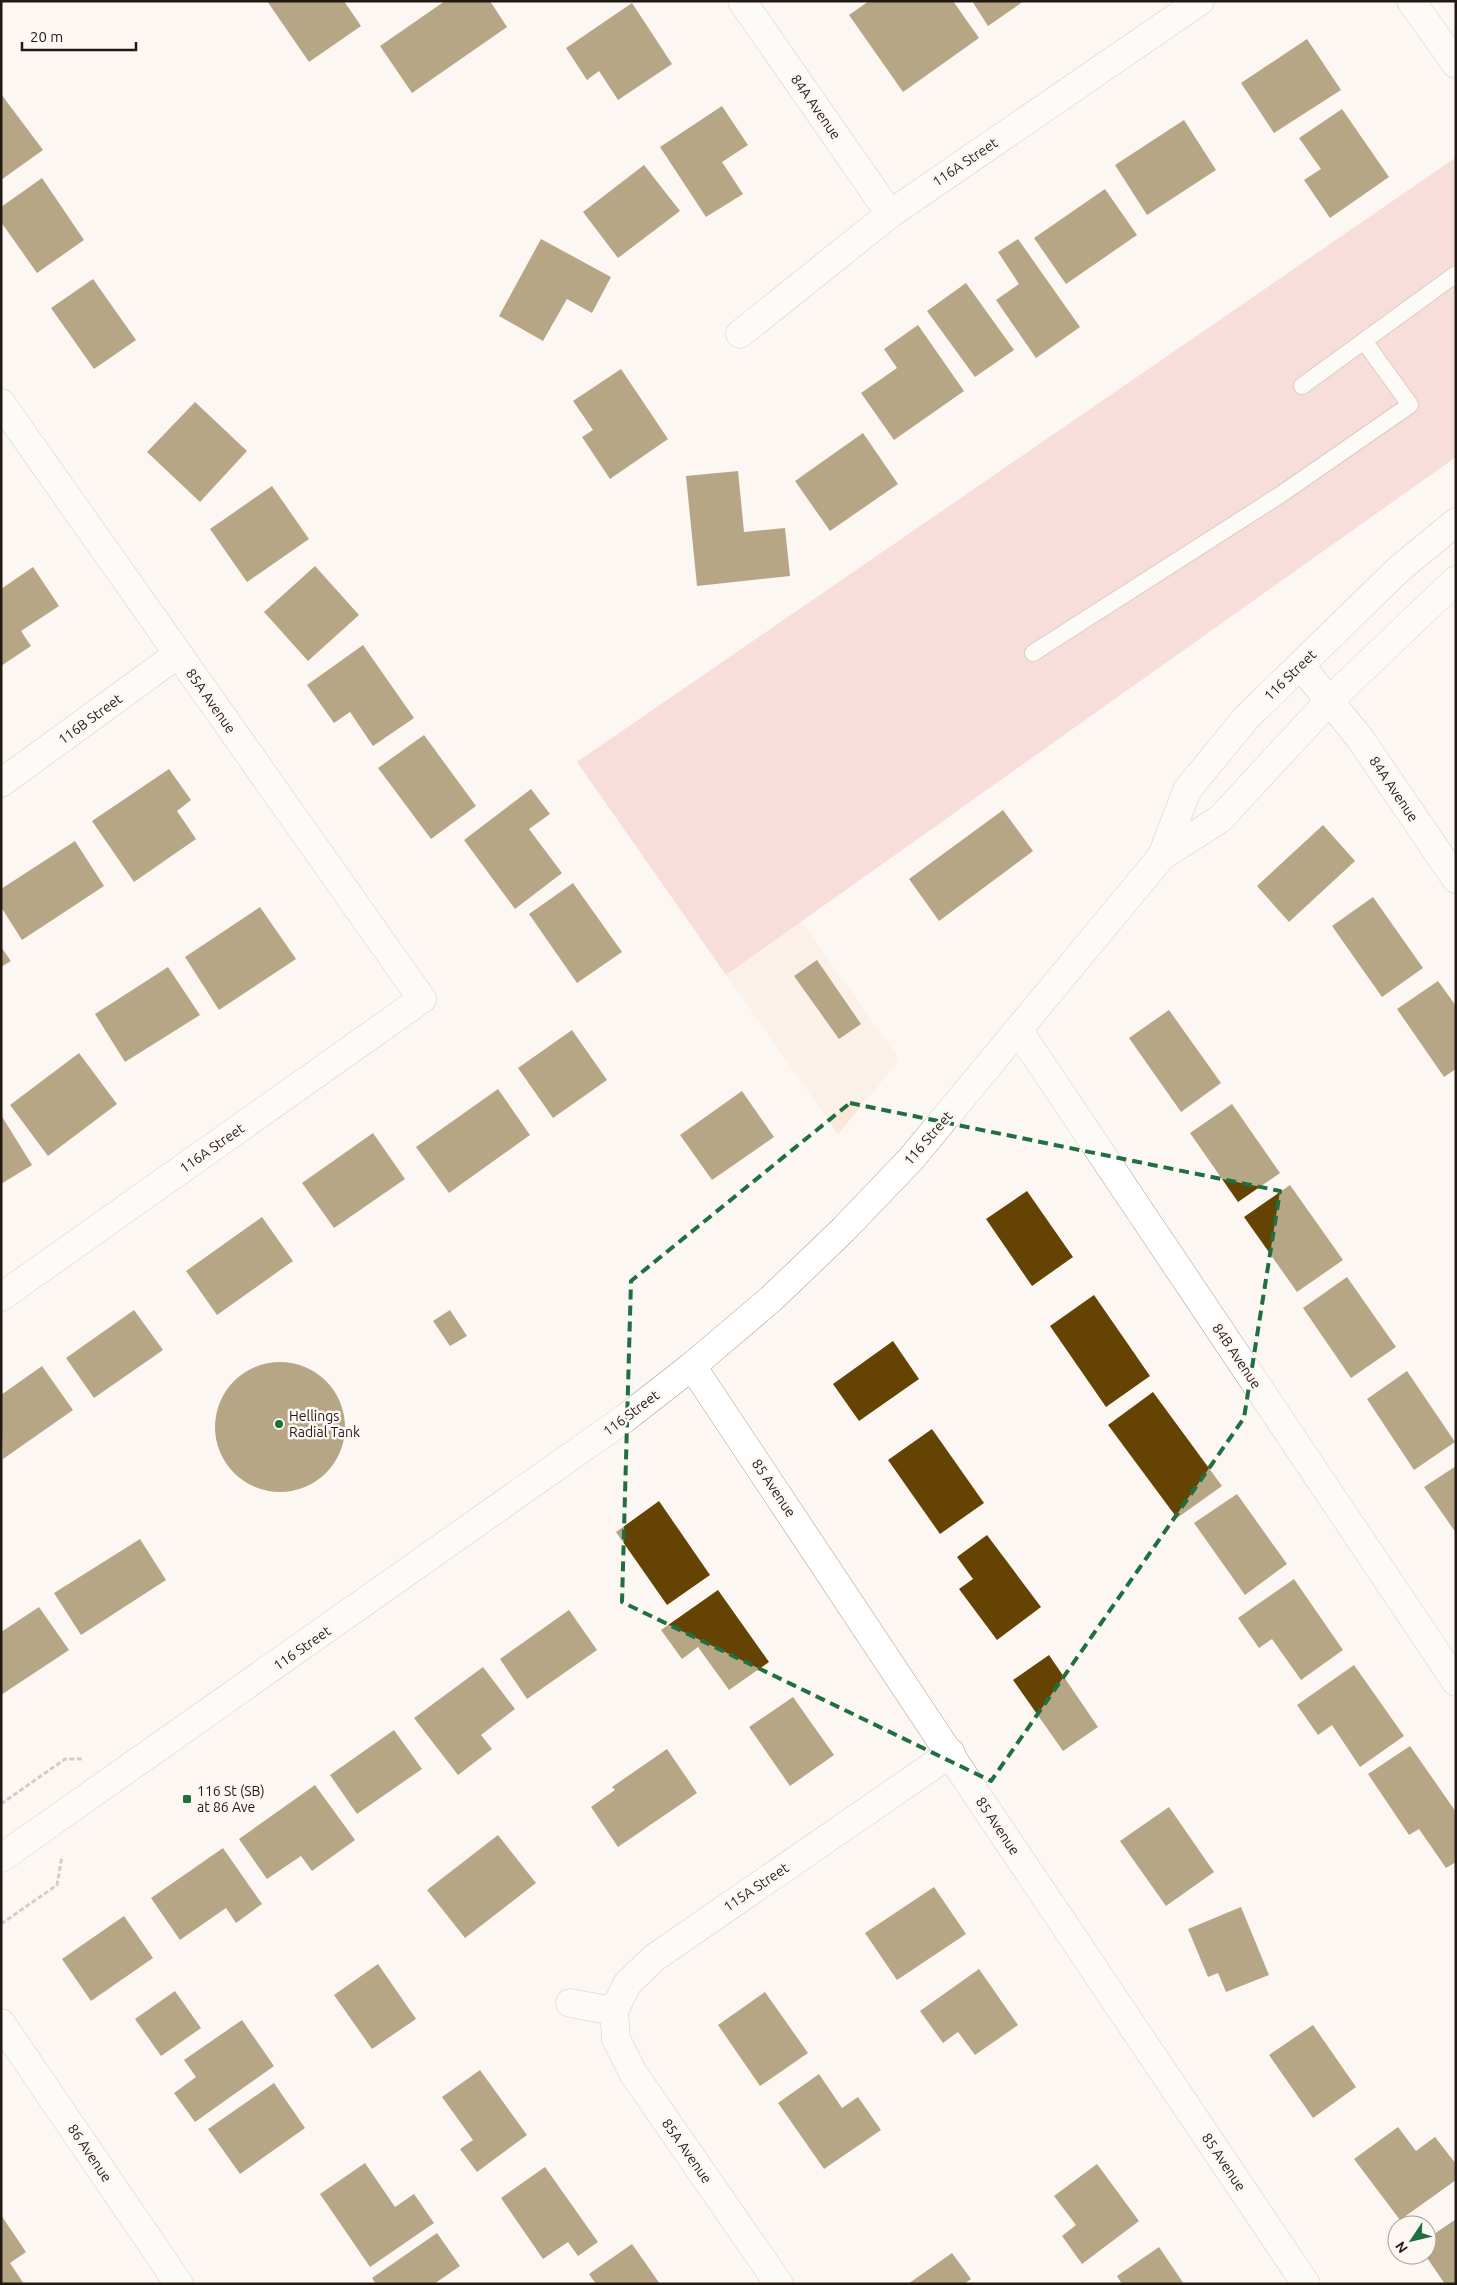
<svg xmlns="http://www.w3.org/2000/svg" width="1457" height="2285" viewBox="0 0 1457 2285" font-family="Ubuntu,sans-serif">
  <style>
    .built { fill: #fce8db }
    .green { fill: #f4bebd }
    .building { fill: #654403 }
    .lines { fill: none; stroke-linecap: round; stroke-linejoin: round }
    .service-casing { stroke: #b19989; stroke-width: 18 }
    .minor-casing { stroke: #b19989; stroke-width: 29 }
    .tertiary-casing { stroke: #b19989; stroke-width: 29 }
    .path { stroke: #a19a95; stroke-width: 3; stroke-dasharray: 5 2.5; stroke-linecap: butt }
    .service { stroke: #fff; stroke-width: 16 }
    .minor { stroke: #fff; stroke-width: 28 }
    .tertiary { stroke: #fff; stroke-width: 28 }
    .marked { fill: none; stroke: #1f6f3f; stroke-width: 4; stroke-dasharray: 10 6; stroke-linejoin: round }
    .poi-dot { fill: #1f6f3f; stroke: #fcf7f3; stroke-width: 2 }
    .labels { text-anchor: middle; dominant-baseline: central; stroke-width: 5; stroke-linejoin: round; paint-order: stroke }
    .street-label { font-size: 14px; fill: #221913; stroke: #fcf7f3 }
    .poi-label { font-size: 14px; fill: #221913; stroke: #fcf7f3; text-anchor: start }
  </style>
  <rect width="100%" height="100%" fill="#fcf7f3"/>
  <polygon class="built" points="801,921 900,1060 838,1134 726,975"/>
  <polygon class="green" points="1455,158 1456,457 726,975 577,762"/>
  <g class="building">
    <polygon points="267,1 344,1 361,26 309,62"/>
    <polygon points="445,1 490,1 507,27 412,93 380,46"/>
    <polygon points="869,1 953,1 979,38 903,92 849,15"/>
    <polygon points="972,1 1024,1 988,26"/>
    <polygon points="632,3 672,64 618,100 599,71 587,80 566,48"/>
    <polygon points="1307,39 1341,90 1274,133 1241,83"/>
    <polygon points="1,94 43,150 1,180"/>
    <polygon points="722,106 748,145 722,162 743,194 706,217 660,147"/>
    <polygon points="1342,109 1389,177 1330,218 1304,180 1321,169 1299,138"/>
    <polygon points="1184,120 1216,170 1147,215 1115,165"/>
    <polygon points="644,165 680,211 618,258 583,212"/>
    <polygon points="42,178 84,240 37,273 1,222 1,207"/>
    <polygon points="1105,189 1137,235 1066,284 1034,238"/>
    <polygon points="541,239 611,277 592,313 567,299 543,341 499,316"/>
    <polygon points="1018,239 1080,327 1036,358 996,300 1019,284 998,252"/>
    <polygon points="93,279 136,340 94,369 51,308"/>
    <polygon points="966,283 1014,350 975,377 927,311"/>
    <polygon points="918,325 964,391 894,440 861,393 897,368 884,349"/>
    <polygon points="621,369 668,439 610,479 582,437 593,430 573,401"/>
    <polygon points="195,402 247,451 200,502 147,452"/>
    <polygon points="863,433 898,484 830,531 795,481"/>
    <polygon points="738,471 744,532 785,528 790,576 697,586 686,476"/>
    <polygon points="272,486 309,539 247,582 210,529"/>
    <polygon points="315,566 359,615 308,661 264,612"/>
    <polygon points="33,567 59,606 21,631 31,646 1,666 1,589"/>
    <polygon points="363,645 414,718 373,746 350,712 334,723 307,685"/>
    <polygon points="424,735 476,806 431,839 378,768"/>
    <polygon points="169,769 191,800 177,811 196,839 134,882 92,821"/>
    <polygon points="531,789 550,814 529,829 562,873 515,909 464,840"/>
    <polygon points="1003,810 1033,851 939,921 909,879"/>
    <polygon points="1323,825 1355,861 1289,922 1257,886"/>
    <polygon points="75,841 104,886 22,940 1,907 1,889"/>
    <polygon points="573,883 622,952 577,983 529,914"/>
    <polygon points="1373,897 1423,968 1382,997 1332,926"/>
    <polygon points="260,907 296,959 219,1010 185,957"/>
    <polygon points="1,947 11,961 1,967"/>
    <polygon points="817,960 861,1024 839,1039 794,976"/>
    <polygon points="168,967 200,1015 125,1062 95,1014"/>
    <polygon points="1438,981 1456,1006 1456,1069 1444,1077 1397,1009"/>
    <polygon points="1169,1010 1221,1083 1181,1112 1129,1038"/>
    <polygon points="572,1030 607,1080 553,1118 518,1068"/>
    <polygon points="79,1053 117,1104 48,1156 10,1105"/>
    <polygon points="498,1089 530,1135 449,1193 416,1147"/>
    <polygon points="742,1091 774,1137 712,1180 680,1135"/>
    <polygon points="1232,1104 1280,1173 1238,1202 1190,1133"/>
    <polygon points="1,1115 32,1165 1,1184"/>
    <polygon points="373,1133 405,1179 334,1228 302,1183"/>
    <polygon points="1290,1185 1343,1260 1297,1292 1244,1217"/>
    <polygon points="1027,1191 1073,1257 1032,1286 986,1219"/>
    <polygon points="262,1217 293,1261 217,1315 186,1271"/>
    <polygon points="1347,1277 1396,1347 1351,1378 1303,1308"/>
    <polygon points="1094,1295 1150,1376 1106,1407 1050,1326"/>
    <polygon points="134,1310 163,1350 94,1398 66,1358"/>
    <polygon points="450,1310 467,1336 450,1346 433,1321"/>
    <polygon points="893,1341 919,1379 859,1421 833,1384"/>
    <circle cx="280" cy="1427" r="65"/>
    <polygon points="42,1366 73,1410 3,1459 1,1395"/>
    <polygon points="1407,1371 1455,1442 1414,1470 1367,1399"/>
    <polygon points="1153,1392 1222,1486 1177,1518 1108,1425"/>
    <polygon points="932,1429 984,1503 940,1534 888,1460"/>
    <polygon points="1456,1466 1456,1533 1424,1487"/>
    <polygon points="1237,1494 1287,1564 1245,1595 1194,1523"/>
    <polygon points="659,1501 710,1575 667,1605 616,1532"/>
    <polygon points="987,1535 1041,1607 997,1640 959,1589 973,1579 957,1557"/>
    <polygon points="140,1539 166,1580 81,1635 54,1593"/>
    <polygon points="1294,1579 1343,1650 1301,1680 1272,1639 1259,1648 1238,1618"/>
    <polygon points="718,1590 769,1662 729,1690 698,1647 682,1659 661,1630"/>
    <polygon points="39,1607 69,1650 1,1695 1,1632"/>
    <polygon points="569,1610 597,1650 527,1699 500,1659"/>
    <polygon points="1049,1655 1098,1727 1063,1751 1013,1680"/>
    <polygon points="1354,1665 1404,1736 1360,1767 1332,1725 1318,1735 1297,1705"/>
    <polygon points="483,1667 515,1709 481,1735 492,1749 458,1775 414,1718"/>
    <polygon points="793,1697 834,1755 790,1786 749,1727"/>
    <polygon points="394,1730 422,1769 357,1814 330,1775"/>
    <polygon points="1410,1746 1456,1812 1456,1862 1446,1868 1419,1829 1409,1835 1368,1774"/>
    <polygon points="667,1749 697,1793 618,1847 591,1807 615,1790 612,1787"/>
    <polygon points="315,1785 355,1840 312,1871 301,1856 267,1879 239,1839"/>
    <polygon points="1169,1807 1214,1872 1166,1906 1120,1841"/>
    <polygon points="498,1835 536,1883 465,1938 427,1890"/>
    <polygon points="223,1848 262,1904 236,1923 226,1908 180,1940 151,1898"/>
    <polygon points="934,1887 966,1934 897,1980 865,1933"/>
    <polygon points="1241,1907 1269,1975 1226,1992 1218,1973 1208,1977 1188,1929"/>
    <polygon points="124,1916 153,1958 91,2001 62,1959"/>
    <polygon points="378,1964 416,2019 372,2049 334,1995"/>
    <polygon points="979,1969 1018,2025 975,2055 958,2032 943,2043 920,2011"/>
    <polygon points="175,1991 201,2028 161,2056 135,2019"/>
    <polygon points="765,1992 808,2053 760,2086 718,2025"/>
    <polygon points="242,2020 274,2066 195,2122 174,2093 196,2077 184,2060"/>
    <polygon points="1313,2025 1356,2087 1313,2118 1269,2055"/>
    <polygon points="480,2070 527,2135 477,2172 460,2149 473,2140 442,2097"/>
    <polygon points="819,2074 842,2108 858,2097 881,2130 824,2169 778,2103"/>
    <polygon points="274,2083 305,2128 240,2174 208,2129"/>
    <polygon points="1398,2127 1416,2151 1435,2137 1456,2164 1456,2180 1400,2220 1354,2159"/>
    <polygon points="365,2163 395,2207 414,2194 434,2223 370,2267 320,2194"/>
    <polygon points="1097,2164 1139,2221 1082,2264 1062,2236 1076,2225 1054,2196"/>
    <polygon points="545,2167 598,2242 578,2256 568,2242 543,2259 501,2198"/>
    <polygon points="1,2215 26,2252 10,2263 24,2284 1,2284"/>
    <polygon points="1456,2219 1456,2284 1445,2284 1425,2255 1427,2255 1427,2239"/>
    <polygon points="437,2233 460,2266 434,2284 376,2284 372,2278"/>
    <polygon points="632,2244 660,2284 596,2284 589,2274"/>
    <polygon points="1159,2247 1184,2284 1122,2284 1117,2276"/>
    <polygon points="952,2253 971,2279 964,2284 908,2284"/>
  </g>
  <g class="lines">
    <defs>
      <g id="service">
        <polyline points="1302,386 1456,274"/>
        <polyline points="1033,653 1280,495 1410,405 1364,341"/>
      </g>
      <g id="minor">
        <polyline points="742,1 890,214"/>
        <polyline points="740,334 890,214 1200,1"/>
        <polyline points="1,403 422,999 1,1297"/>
        <polyline points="1300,665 1359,737 1456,879"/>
        <polyline points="1,783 178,654"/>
        <polyline points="1019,1031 1456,1682"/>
        <polyline points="692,1366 985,1807 1306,2284"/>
        <polyline points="570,2003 614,2011 627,1984 654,1958 951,1753"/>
        <polyline points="614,2011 616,2039 633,2073 779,2284"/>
        <polyline points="1,2023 179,2284"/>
      </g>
      <g id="tertiary">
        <polyline points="1411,1 1456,64"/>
        <polyline points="1162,856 1187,790 1247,717 1399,569 1456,522"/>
        <polyline points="1,1858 624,1419 692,1366 771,1299 843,1230 911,1159 1162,856 1220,819 1330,700 1456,580"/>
      </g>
    </defs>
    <use href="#service" class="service-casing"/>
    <use href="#minor" class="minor-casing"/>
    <use href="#tertiary" class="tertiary-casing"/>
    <g class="path">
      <polyline points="1,1804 65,1759 82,1759"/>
      <polyline points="1,1924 57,1885 62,1856"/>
    </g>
    <use href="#service" class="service"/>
    <use href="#minor" class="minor"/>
    <use href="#tertiary" class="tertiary"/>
  </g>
  <path d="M0 0H1457V2285H0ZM850 1103 1280 1191 1244 1418 991 1781 622 1602 631 1281Z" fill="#fcf7f3" fill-opacity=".55" fill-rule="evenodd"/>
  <path class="marked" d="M850 1103 1280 1191 1244 1418 991 1781 622 1602 631 1281Z"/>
  <g class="poi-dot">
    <circle cx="279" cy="1424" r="5"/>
    <rect x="182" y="1794" width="10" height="10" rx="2.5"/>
  </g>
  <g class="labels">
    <g class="street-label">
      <text transform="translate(816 107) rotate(55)">84A Avenue</text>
      <text transform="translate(965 162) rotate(-34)">116A Street</text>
      <text transform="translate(1290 675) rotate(-44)">116 Street</text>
      <text transform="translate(211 701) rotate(55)">85A Avenue</text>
      <text transform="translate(90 719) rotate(-36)">116B Street</text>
      <text transform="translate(1394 789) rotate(56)">84A Avenue</text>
      <text transform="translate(928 1138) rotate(-49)">116 Street</text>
      <text transform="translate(212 1148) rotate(-35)">116A Street</text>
      <text transform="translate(1237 1356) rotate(56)">84B Avenue</text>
      <text transform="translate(631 1413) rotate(-37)">116 Street</text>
      <text transform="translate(774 1488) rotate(56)">85 Avenue</text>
      <text transform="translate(302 1648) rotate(-35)">116 Street</text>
      <text transform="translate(998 1826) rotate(56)">85 Avenue</text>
      <text transform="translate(756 1887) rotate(-34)">115A Street</text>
      <text transform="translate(687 2151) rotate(55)">85A Avenue</text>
      <text transform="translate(90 2153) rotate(56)">86 Avenue</text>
      <text transform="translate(1224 2162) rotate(56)">85 Avenue</text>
    </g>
    <g class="poi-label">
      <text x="289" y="1416">Hellings<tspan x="289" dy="16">Radial Tank</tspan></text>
      <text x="197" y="1791">116 St (SB)<tspan x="197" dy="16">at 86 Ave</tspan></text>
    </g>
  </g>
  <rect width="1457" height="2285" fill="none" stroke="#221913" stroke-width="5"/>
  <g transform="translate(1412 2240) rotate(235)"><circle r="24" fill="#fcf7f3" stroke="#a59e99"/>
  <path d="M0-4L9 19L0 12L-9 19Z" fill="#1f6f3f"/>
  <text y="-8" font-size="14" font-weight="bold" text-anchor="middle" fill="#221913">N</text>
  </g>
  <path d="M22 42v8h114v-8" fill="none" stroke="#221913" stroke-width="2.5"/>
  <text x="30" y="42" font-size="15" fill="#221913" stroke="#fcf7f3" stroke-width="4" paint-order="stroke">20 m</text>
</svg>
